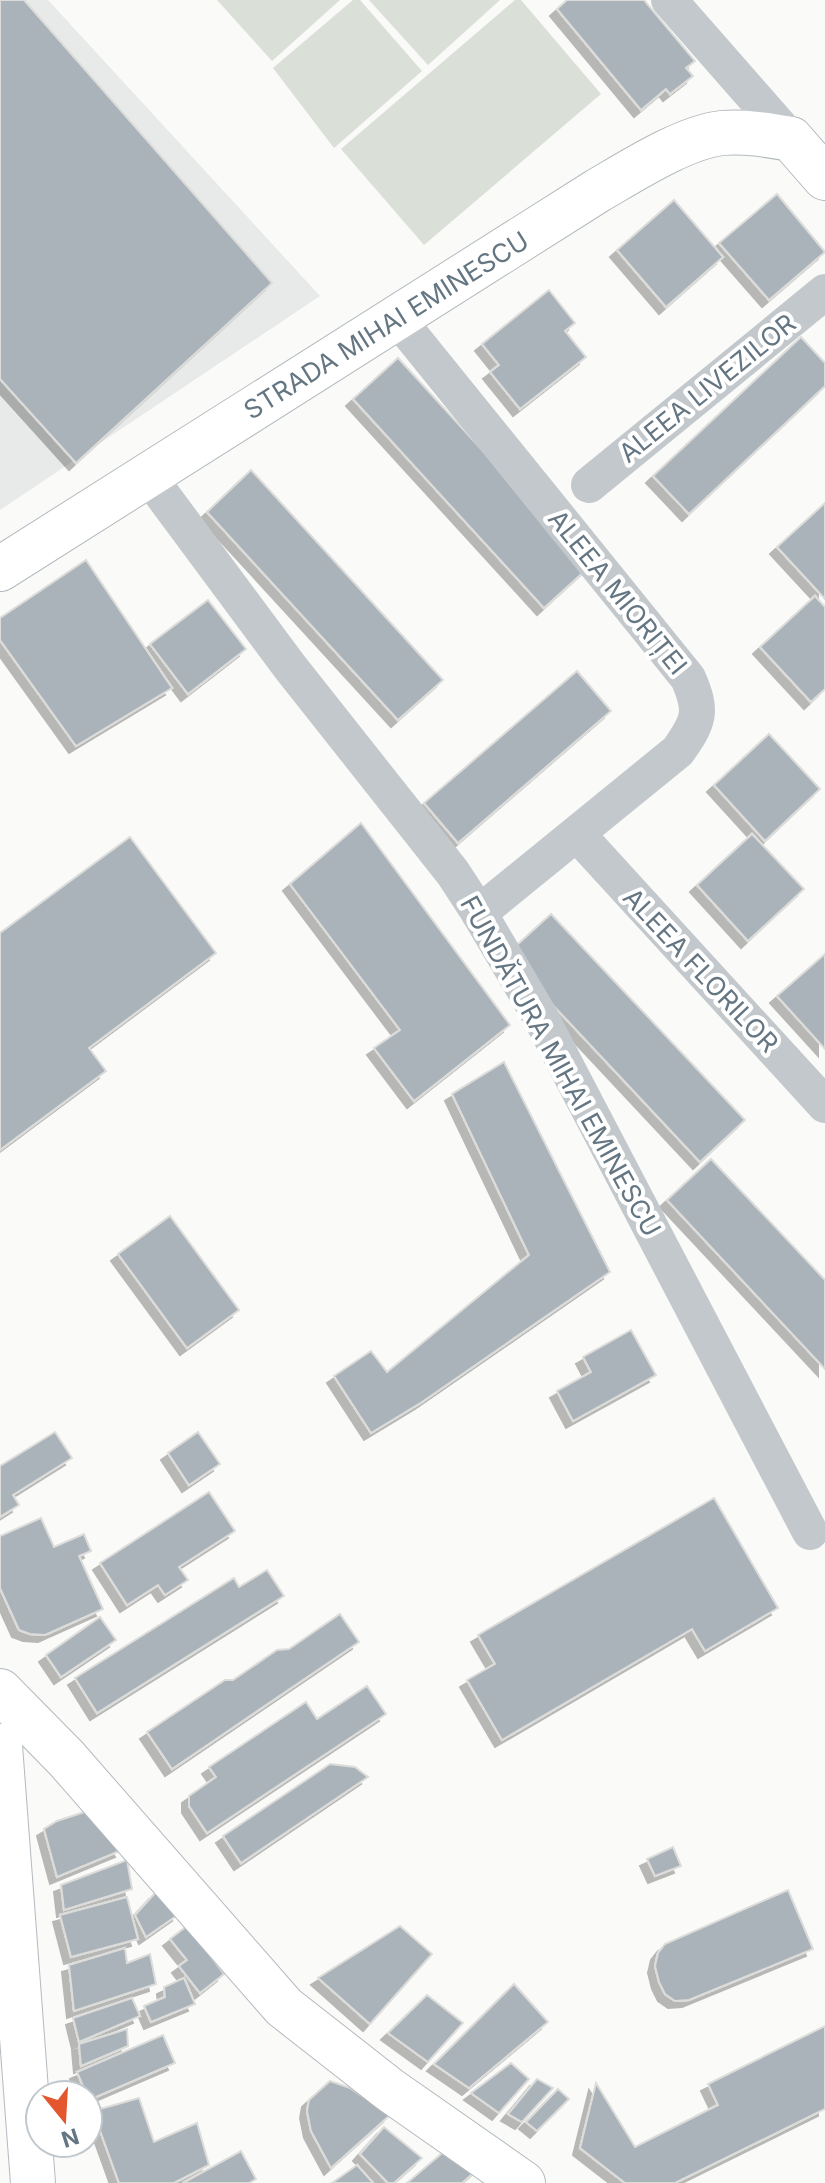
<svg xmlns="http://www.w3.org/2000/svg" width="825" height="2183" viewBox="0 0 825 2183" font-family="Inter,sans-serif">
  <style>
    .built { fill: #e8e9e9 }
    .green { fill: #dadfd7 }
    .building { fill: #aab3b9; stroke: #dcdcda; stroke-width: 2; filter: url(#shadow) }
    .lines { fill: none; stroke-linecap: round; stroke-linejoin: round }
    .secondary-casing { stroke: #b3babf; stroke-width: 46 }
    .street { stroke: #c3c8cc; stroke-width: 36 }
    .secondary { stroke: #fff; stroke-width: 44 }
    .labels { text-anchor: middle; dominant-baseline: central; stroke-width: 8; stroke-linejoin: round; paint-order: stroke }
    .street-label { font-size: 26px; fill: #657683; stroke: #fff }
  </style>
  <defs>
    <filter id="shadow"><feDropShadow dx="-7" dy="7" stdDeviation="0" flood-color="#0004"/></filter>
  </defs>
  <rect width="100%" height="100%" fill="#fafaf8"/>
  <polygon class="built" points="0,0 48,0 320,296 0,510"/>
  <g class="green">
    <polygon points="217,0 340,0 272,61"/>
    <polygon points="353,0 360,0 422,71 334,148 273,68"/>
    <polygon points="369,0 500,0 428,65"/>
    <polygon points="515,0 521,0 601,94 424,245 341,149"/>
  </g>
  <g class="building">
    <polygon points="0,0 24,0 272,283 76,463 0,379"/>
    <polygon points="567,0 644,0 695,61 686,68 693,76 670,94 666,89 641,110 557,9"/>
    <polygon points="777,194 825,252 769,300 719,243"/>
    <polygon points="674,200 723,257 666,307 617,250"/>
    <polygon points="549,290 575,323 565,331 586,357 520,409 490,372 499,365 482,344"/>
    <polygon points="801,337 825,363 825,386 689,514 653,476"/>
    <polygon points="398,358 589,567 544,608 353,399"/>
    <polygon points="251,470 443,680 398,720 207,512"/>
    <polygon points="825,503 825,599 777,547"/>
    <polygon points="86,560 172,688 76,746 0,640 0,618"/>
    <polygon points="815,596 825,607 825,689 811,702 760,647"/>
    <polygon points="208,600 246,649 188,694 150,644"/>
    <polygon points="577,671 611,711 458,843 424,803"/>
    <polygon points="769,734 820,789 765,841 714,785"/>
    <polygon points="361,823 510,1025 414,1101 374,1048 400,1030 290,884"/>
    <polygon points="752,834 804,889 748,941 697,885"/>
    <polygon points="130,837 216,953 89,1048 106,1071 0,1150 0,933"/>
    <polygon points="551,914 745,1120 700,1162 506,955"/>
    <polygon points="825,954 825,1049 777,996"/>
    <polygon points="504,1062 610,1272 422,1402 371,1433 334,1376 371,1351 387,1372 529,1255 452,1094"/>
    <polygon points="711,1159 825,1280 825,1369 667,1200"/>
    <polygon points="170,1216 239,1310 187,1348 118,1254"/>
    <polygon points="631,1330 656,1375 573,1421 557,1391 591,1372 583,1357"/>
    <polygon points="55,1432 72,1458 13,1495 19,1505 0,1517 0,1466"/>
    <polygon points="198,1432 220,1464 189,1485 168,1453"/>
    <polygon points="209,1492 235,1531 179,1567 188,1580 165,1595 158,1585 127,1605 100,1563"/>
    <polygon points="714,1498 778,1608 705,1651 692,1629 502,1740 467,1680 495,1664 478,1635"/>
    <polygon points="41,1518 54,1547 84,1534 91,1551 79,1556 103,1609 45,1635 30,1634 19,1630 0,1588 0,1536"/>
    <polygon points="267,1570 284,1596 97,1713 75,1678 234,1578 239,1587"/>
    <polygon points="340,1614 359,1642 172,1769 147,1732 225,1680 233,1680 277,1650 289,1649"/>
    <polygon points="100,1617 116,1640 61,1677 46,1655"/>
    <polygon points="367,1686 386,1714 207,1833 189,1806 189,1796 216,1777 209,1767 306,1702 317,1719"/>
    <polygon points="330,1764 355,1767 368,1777 241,1863 223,1836"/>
    <polygon points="97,1808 122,1850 57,1877 44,1829 57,1821"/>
    <polygon points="673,1847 681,1866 655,1876 647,1859"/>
    <polygon points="127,1860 132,1889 64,1910 61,1885"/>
    <polygon points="788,1890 813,1949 689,2000 675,2001 665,1994 659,1982 655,1966 658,1953 665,1944"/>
    <polygon points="156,1892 179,1914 146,1937 135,1915"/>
    <polygon points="127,1897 138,1939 71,1957 60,1915"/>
    <polygon points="187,1926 224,1974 200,1993 179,1966 187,1960 170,1939"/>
    <polygon points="400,1926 432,1954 370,2024 318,1978"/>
    <polygon points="125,1948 127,1963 150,1954 156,1984 74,2011 69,1965"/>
    <polygon points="184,1978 195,2004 151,2022 144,2006 165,1997 164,1987"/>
    <polygon points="514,1984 548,2022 469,2088 434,2064"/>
    <polygon points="427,1995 463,2023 428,2062 388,2033"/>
    <polygon points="132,1998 140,2016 79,2042 73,2018"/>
    <polygon points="825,2026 825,2109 675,2183 625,2183 580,2148 596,2083 635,2147 718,2105 708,2084"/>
    <polygon points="127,2029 128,2046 81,2066 79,2044"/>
    <polygon points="163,2035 175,2063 89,2100 77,2072"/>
    <polygon points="511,2063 529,2079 499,2113 471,2093"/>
    <polygon points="537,2079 553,2088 522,2122 508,2114"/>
    <polygon points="330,2081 350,2088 390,2115 331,2168 311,2131 307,2111 309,2100"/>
    <polygon points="558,2089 569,2099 537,2131 526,2122"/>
    <polygon points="139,2098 154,2142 197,2123 209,2165 174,2183 119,2183 93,2111"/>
    <polygon points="384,2127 422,2158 394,2183 388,2183 360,2154"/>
    <polygon points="447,2149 479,2168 462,2183 407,2183"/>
    <polygon points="241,2151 256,2179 249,2183 183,2183"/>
    <polygon points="357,2165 373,2183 332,2183"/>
  </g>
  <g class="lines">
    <defs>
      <g id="secondary">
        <path d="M0 569 597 191C630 172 684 137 722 133 745 131 768 135 791 139L825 178"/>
        <polyline points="0,1691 66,1758 284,2007 390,2090 523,2183"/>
        <polyline points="0,1746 33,2183"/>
      </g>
    </defs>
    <use href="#secondary" class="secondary-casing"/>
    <g class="street">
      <polyline points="669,0 791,139"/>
      <path d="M397 318 688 678C703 712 699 721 678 751L479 913"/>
      <polyline points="149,477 290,667 453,873 479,913 541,1018 810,1532"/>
      <polyline points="589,485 825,292"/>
      <polyline points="578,835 825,1105"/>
    </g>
    <use href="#secondary" class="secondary"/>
  </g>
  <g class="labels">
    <g class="street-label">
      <text transform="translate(386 325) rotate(-32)">STRADA MIHAI EMINESCU</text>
      <text transform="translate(707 388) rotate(-39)">ALEEA LIVEZILOR</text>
      <text transform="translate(618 592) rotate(51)">ALEEA MIORIȚEI</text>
      <text transform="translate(701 970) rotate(47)">ALEEA FLORILOR</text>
      <text transform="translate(561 1066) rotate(61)">FUNDĂTURA MIHAI EMINESCU</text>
    </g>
  </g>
  <g transform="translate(64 2119) rotate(162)"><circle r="38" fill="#ffffff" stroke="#c1c8cd" stroke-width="2"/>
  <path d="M0-6L14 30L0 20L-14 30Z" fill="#e4572e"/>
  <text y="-12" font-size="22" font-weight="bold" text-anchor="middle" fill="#657683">N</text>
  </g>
</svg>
